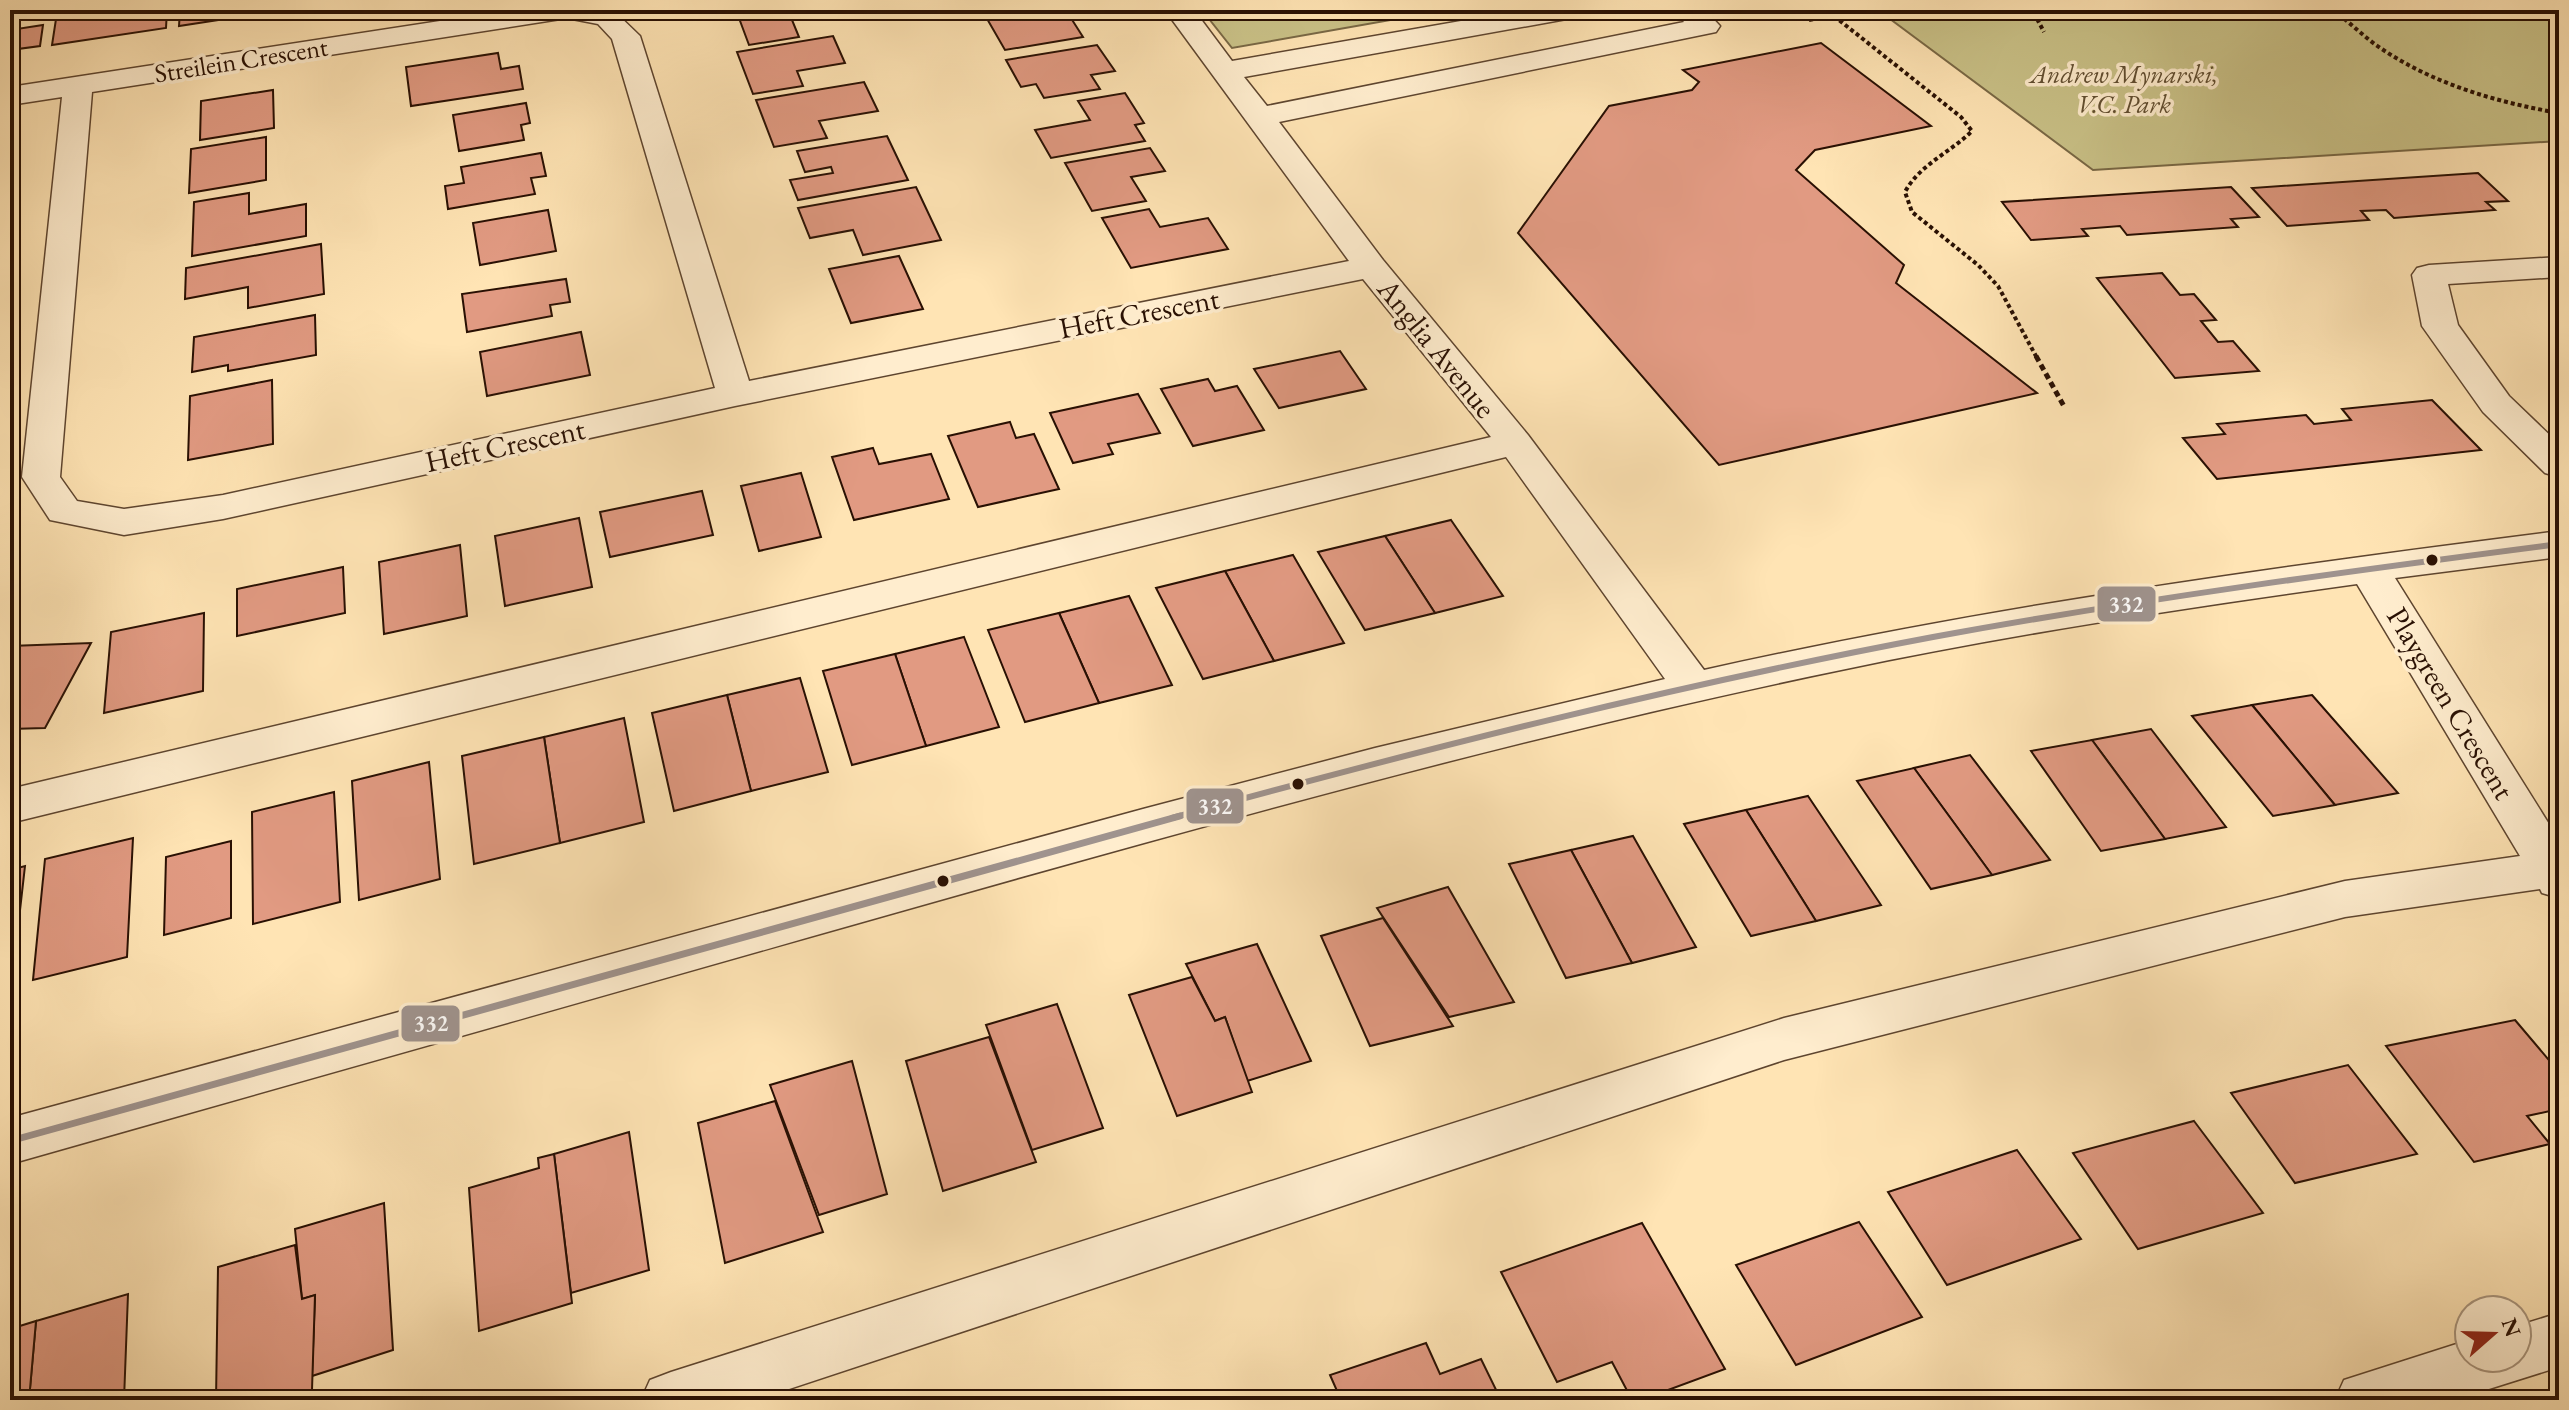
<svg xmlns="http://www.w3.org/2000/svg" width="2569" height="1410" viewBox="0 0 2569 1410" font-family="'EB Garamond',serif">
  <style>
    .green { fill: #c9c187; stroke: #796845; stroke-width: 2 }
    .building { fill: #e19a82; stroke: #291003; stroke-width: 2 }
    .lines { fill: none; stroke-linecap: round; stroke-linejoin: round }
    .minor-casing { stroke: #5e452f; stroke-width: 3 }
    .path-far1 { stroke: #291003; stroke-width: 4; stroke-dasharray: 4 3; stroke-linecap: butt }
    .path { stroke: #291003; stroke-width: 5; stroke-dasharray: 6 4; stroke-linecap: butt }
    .minor { fill: #ffedce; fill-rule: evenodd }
    .bus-1-far1-casing { stroke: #ffedce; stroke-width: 12 }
    .bus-1-casing { stroke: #ffedce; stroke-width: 13 }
    .bus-1-far1 { stroke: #9f938e; stroke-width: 6 }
    .bus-1 { stroke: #9f938e; stroke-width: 7 }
    .bus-dot { fill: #291003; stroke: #ffedce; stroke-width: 3 }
    .labels { text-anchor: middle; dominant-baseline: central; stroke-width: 7; stroke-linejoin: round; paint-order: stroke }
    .far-street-label { font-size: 26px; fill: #291003; stroke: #ffedce }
    .far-park-label { font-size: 26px; font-style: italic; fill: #614e31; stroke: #ffedce }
    .street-label { font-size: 30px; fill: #291003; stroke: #ffedce }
    .line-badge { stroke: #ffedce; stroke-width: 3 }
    .badge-label { font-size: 22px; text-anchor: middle; font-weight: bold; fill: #fff }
  </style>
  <rect width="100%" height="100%" fill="#ffe4b4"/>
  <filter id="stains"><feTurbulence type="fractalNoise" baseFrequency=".0025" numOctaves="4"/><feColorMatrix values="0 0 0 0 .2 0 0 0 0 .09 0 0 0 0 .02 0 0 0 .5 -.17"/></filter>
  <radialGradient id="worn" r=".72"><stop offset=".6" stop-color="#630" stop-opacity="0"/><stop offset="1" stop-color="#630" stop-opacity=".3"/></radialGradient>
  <g class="green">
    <polygon points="1202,10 1447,10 1232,48"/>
    <polygon points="1878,10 2559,10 2559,141 2093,170"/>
  </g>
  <g class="building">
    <polygon points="105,10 167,10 166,28 52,45 56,19"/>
    <polygon points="180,10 283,10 179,26"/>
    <polygon points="736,10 838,10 839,12 792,20 799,37 749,45"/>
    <polygon points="1028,10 1043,10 1048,18 1069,15 1083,37 1005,50 986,17"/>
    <polygon points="43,25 40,46 10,50 10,30"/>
    <polygon points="833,36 845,63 797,71 803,86 753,94 737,52"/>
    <polygon points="1821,43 1931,126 1815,150 1796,170 1904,265 1896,283 2037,393 1719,465 1518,233 1609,106 1692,90 1699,82 1683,70"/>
    <polygon points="1097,45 1115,71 1091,75 1100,89 1044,98 1036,84 1021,87 1006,60"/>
    <polygon points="498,53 501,69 519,66 523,89 411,106 406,67"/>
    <polygon points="864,82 878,111 819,121 827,138 774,147 756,100"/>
    <polygon points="273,90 274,128 200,140 201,101"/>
    <polygon points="1125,93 1144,123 1135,125 1145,141 1051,158 1035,130 1090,120 1078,101"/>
    <polygon points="526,103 530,123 521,125 524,140 459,151 453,115"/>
    <polygon points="887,136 908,180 798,200 790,180 833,173 831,167 805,172 797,151"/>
    <polygon points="266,137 266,180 189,193 191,149"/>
    <polygon points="1150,148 1165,171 1131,177 1146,201 1092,211 1065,163"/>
    <polygon points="541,153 546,176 531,178 535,194 448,209 445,186 464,183 461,167"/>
    <polygon points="2478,173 2508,201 2486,202 2495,210 2394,218 2386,210 2361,211 2369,220 2287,226 2252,188"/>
    <polygon points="916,187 941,240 863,255 853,230 810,238 798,208"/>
    <polygon points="2231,187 2259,217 2231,219 2238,227 2127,235 2120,226 2082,229 2088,236 2031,240 2002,202"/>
    <polygon points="249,193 249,214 306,204 306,236 192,256 194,202"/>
    <polygon points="1149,209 1160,227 1208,218 1228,249 1131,268 1102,218"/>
    <polygon points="548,210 556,251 480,265 473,223"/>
    <polygon points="321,244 324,294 248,308 248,287 185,299 186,268"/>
    <polygon points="899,256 923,309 851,323 829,269"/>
    <polygon points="2162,273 2180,295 2194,294 2216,320 2201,321 2218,342 2233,341 2259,371 2175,378 2097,278"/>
    <polygon points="566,279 570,302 550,305 552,316 467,332 462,294"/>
    <polygon points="315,315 316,355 228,371 228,365 192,372 194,337"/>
    <polygon points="581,332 590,375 487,396 480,352"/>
    <polygon points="1340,351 1366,389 1279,408 1254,369"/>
    <polygon points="1208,379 1215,391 1237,386 1264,430 1193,446 1161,389"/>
    <polygon points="272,380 273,444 188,460 190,396"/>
    <polygon points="1138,394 1160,433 1108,444 1113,454 1073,463 1050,413"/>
    <polygon points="2432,400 2481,450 2217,479 2183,438 2225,434 2217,424 2306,415 2314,424 2351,420 2342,409"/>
    <polygon points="1010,422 1016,438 1034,434 1059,489 978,507 948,436"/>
    <polygon points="873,448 879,464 931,454 949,499 854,520 832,457"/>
    <polygon points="801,473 821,537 759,551 741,486"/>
    <polygon points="702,491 713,535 610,557 600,512"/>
    <polygon points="579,518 592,587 505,606 495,536"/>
    <polygon points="1451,520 1503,596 1435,613 1385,536"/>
    <polygon points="1385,536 1435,613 1365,630 1318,552"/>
    <polygon points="460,545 467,616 384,634 379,562"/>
    <polygon points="1293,555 1344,643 1274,661 1225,571"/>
    <polygon points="343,567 345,613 237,636 237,589"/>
    <polygon points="1225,571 1274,661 1203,679 1156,588"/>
    <polygon points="1129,596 1172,685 1099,703 1059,613"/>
    <polygon points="204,613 203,691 104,713 111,632"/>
    <polygon points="1059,613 1099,703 1025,722 988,630"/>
    <polygon points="964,637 999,727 926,746 895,654"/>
    <polygon points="91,643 45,728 10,729 10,646"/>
    <polygon points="895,654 926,746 852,765 823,671"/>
    <polygon points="800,678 828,772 751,791 727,695"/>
    <polygon points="727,695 751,791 674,811 652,713"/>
    <polygon points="2312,695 2398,793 2335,805 2252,705"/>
    <polygon points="2252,705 2335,805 2273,816 2192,716"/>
    <polygon points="624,718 644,822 560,843 544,737"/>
    <polygon points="2151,729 2226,827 2165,839 2092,740"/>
    <polygon points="544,737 560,843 474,864 462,756"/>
    <polygon points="2092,740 2165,839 2101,851 2031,751"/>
    <polygon points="1970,755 2050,860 1992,875 1914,768"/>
    <polygon points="429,762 440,879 359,900 352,781"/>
    <polygon points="1914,768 1992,875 1931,889 1857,781"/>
    <polygon points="334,792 340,902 253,924 252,812"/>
    <polygon points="1808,796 1881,905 1816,921 1746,810"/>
    <polygon points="1746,810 1816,921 1751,936 1684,824"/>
    <polygon points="1633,836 1696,947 1632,963 1571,850"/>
    <polygon points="133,838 127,957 33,980 45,859"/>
    <polygon points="231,841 231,918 164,935 166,857"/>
    <polygon points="1571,850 1632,963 1566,978 1509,864"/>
    <polygon points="25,866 11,990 10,991 10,870"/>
    <polygon points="1448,887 1514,1002 1449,1017 1377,908"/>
    <polygon points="1383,918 1453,1026 1370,1046 1321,936"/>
    <polygon points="1257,944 1311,1061 1247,1081 1225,1017 1215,1021 1186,964"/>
    <polygon points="1192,977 1215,1021 1225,1017 1252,1092 1177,1116 1129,995"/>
    <polygon points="1057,1004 1103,1128 1032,1150 986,1025"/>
    <polygon points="2515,1020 2559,1072 2559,1109 2527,1116 2550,1144 2474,1162 2386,1046"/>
    <polygon points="989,1037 1036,1162 943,1191 906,1061"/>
    <polygon points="852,1061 887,1194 819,1215 770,1085"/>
    <polygon points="2348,1065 2417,1154 2295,1183 2231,1093"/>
    <polygon points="775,1101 823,1232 725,1263 698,1123"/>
    <polygon points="2194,1121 2263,1213 2138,1249 2073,1153"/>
    <polygon points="629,1132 649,1270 571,1293 554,1154"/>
    <polygon points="2017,1150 2081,1239 1947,1285 1888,1192"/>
    <polygon points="554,1154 572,1303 479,1331 469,1188 539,1168 538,1158"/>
    <polygon points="384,1203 393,1350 312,1376 315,1295 302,1299 295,1229"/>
    <polygon points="1859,1222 1922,1317 1796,1365 1736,1265"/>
    <polygon points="1642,1223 1725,1369 1641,1400 1632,1400 1612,1362 1557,1382 1501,1272"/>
    <polygon points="295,1245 302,1299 315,1295 312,1390 281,1400 216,1400 218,1267"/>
    <polygon points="128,1294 124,1400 29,1400 36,1321"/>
    <polygon points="36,1321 29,1400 10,1400 10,1329"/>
    <polygon points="1426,1343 1440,1374 1481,1359 1501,1400 1341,1400 1330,1375"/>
  </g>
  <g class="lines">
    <defs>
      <g id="minor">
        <path d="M511 10H613L640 36 749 381 1349 261 1165 10H1194L1232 61 1524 10H1586L1582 16 1572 18 1244 77 1267 106 1684 22 1674 10H1705L1720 26 1716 32 1279 122 1383 260 1528 435 1704 670C1986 607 2273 567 2559 531V557L2395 578 2559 840V898L2542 893 2540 889 2345 917 1784 1060 756 1400H641L650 1380 671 1372 1784 1018 2345 881 2520 856 2357 584C2184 608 2012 634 1841 670 1508 739 1180 832 852 925 572 1005 291 1084 10 1164V1118L1143 809 1375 748 1665 679 1506 457 10 823V789L1491 437 1363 279 735 406 223 519 124 535 50 520 22 477 62 97 10 105V87ZM567 18 598 24 612 39 715 388 223 495 124 509 77 501 60 477 92 92Z"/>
        <polygon points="2559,257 2559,277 2448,284 2458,325 2509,396 2559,444 2559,477 2545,473 2483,412 2422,326 2412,275 2417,268 2429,265"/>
        <polygon points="2559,1313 2559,1367 2454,1400 2335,1400 2344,1380 2469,1340 2469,1358 2517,1358 2517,1326"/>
      </g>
    </defs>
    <use href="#minor" class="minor-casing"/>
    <g class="path-far1">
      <polyline points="2027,10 2035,15 2044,32"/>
      <path d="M2333 10C2348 21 2361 34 2376 45 2430 83 2495 102 2559 113"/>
      <path d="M1834 16 1961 117 1972 131C1951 152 1919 165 1905 192L1912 212 1978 265 1998 286 2037 358"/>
      <polyline points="1809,20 1867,10"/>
    </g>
    <polyline class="path" points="2036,356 2065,408"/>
    <use href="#minor" class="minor"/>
    <defs>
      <path id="bus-1-far1" d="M1172 818C1424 749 1677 685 1933 637 2141 599 2350 571 2559 544"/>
      <polyline id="bus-1" points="10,1141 1180,816"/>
    </defs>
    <use href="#bus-1-far1" class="bus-1-far1-casing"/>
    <use href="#bus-1" class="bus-1-casing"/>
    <use href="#bus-1-far1" class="bus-1-far1"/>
    <use href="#bus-1" class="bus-1"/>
  </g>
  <g class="bus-dot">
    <circle cx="2432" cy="560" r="7"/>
    <circle cx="1298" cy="784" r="7"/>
    <circle cx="943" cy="881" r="7"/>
  </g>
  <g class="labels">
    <g class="far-street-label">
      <text transform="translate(241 60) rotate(-9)">Streilein Crescent</text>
    </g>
    <g class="far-park-label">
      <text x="2124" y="74">Andrew Mynarski,<tspan x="2124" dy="30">V.C. Park</tspan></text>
    </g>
    <g class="street-label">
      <text transform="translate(1139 313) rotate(-11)">Heft Crescent</text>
      <text transform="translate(1437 348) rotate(51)">Anglia Avenue</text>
      <text transform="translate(505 445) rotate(-12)">Heft Crescent</text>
      <text transform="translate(2451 703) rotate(59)">Playgreen Crescent</text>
    </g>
  </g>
  <g class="line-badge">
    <rect x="2096" y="585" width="61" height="38" rx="8" fill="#9f938e"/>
    <rect x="1185" y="787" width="60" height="38" rx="8" fill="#9f938e"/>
    <rect x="400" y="1004" width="61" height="39" rx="8" fill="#9f938e"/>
  </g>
  <g class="badge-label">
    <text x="2126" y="612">332</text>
    <text x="1215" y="814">332</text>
    <text x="431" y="1031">332</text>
  </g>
  <rect width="2569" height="1410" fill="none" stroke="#ffe4b4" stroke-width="40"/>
  <rect x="12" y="12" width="2545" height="1386" fill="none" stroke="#291003" stroke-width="4"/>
  <rect x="20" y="20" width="2529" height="1370" fill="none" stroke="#291003" stroke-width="2"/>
  <g transform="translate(2493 1334) rotate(70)"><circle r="38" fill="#ffedce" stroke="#a9957d" stroke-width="2"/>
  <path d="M0-6L14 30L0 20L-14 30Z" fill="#8f2418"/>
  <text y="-12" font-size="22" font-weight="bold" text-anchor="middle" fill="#291003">N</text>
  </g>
  <rect width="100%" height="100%" filter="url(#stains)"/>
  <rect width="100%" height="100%" fill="url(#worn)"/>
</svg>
